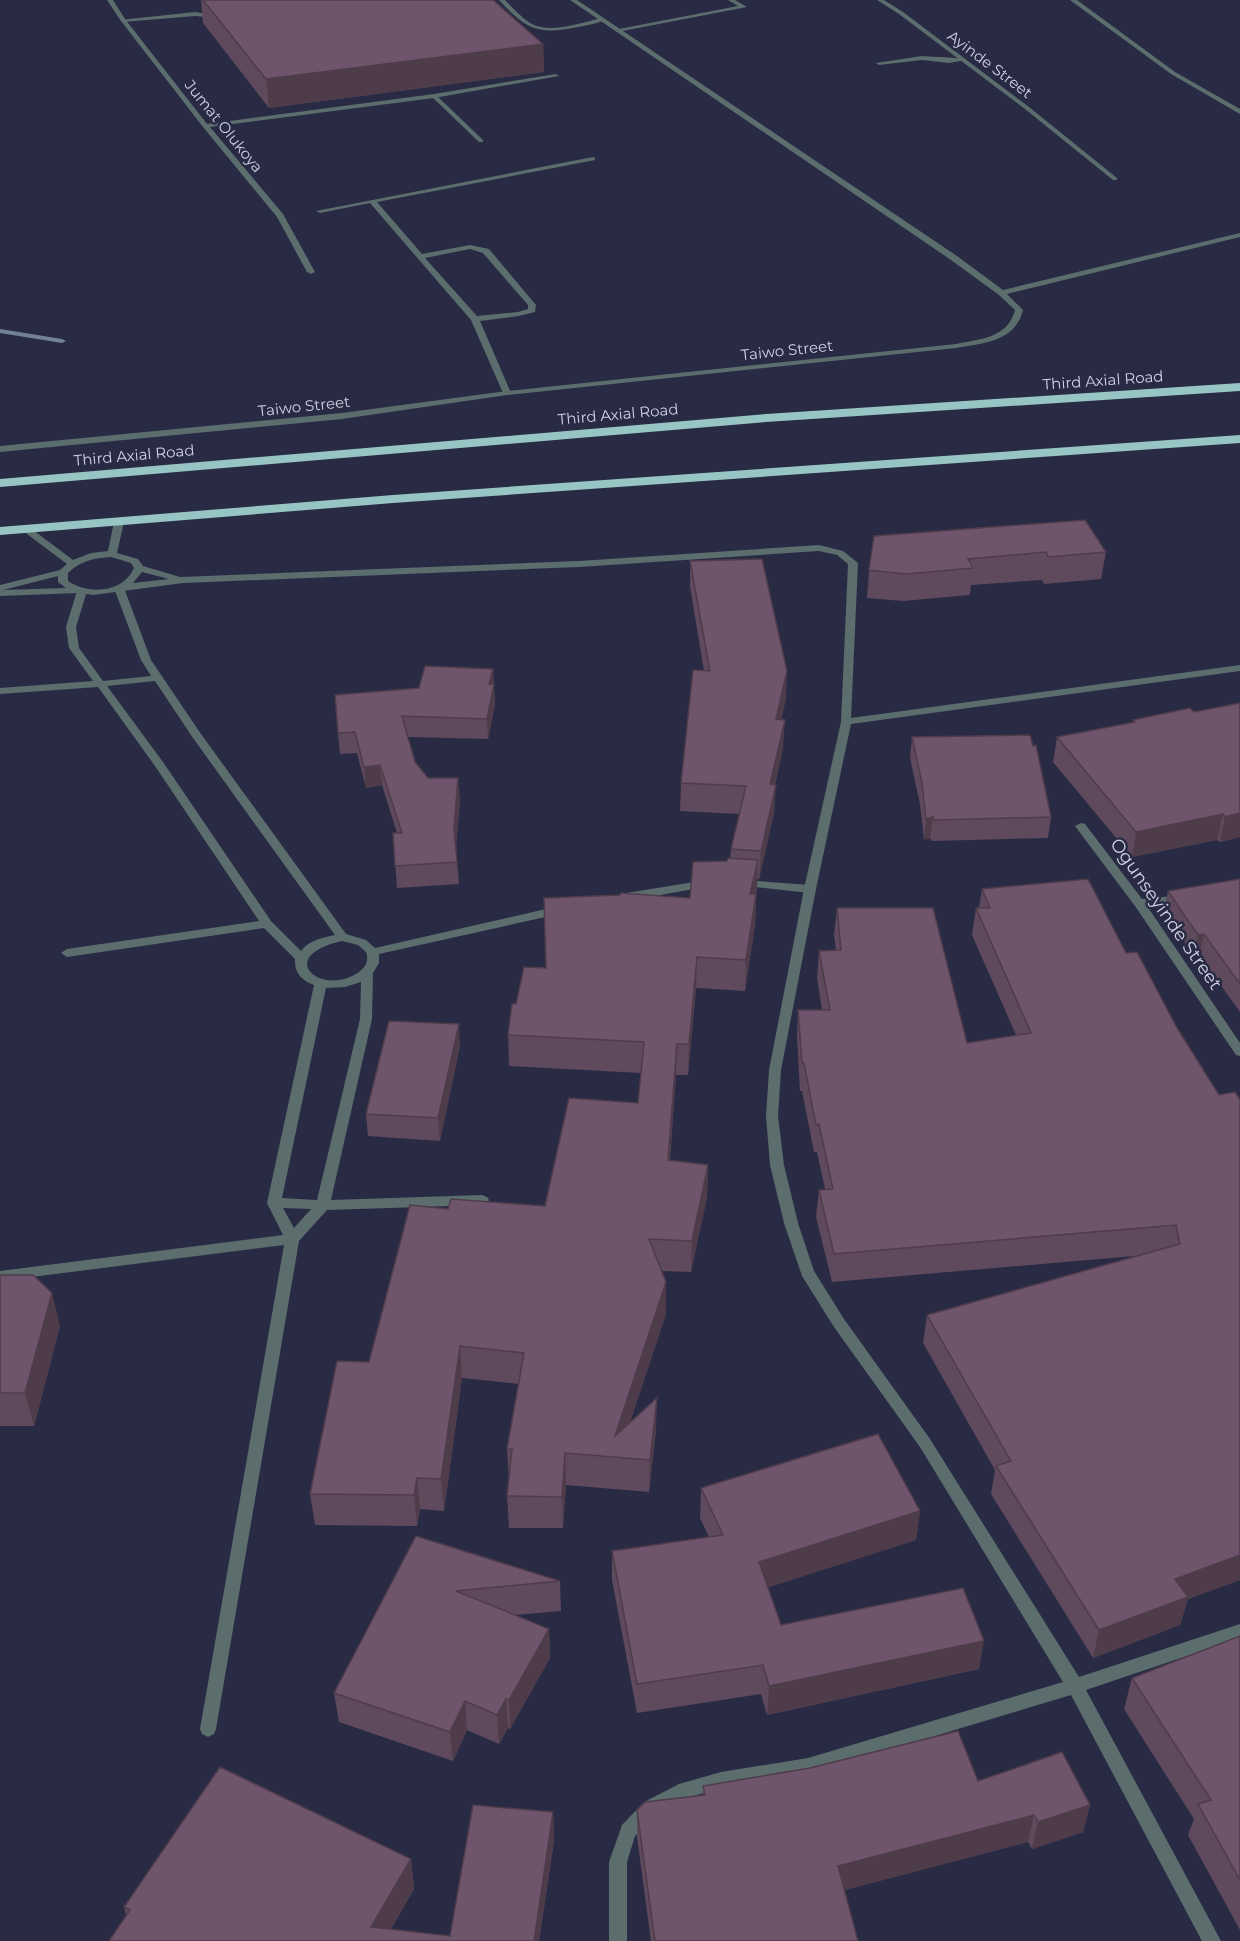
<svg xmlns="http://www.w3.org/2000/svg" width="1240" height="1941" viewBox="0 0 1240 1941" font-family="Montserrat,sans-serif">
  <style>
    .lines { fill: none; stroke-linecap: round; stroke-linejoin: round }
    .stream { fill: #738098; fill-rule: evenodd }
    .service { fill: #5b6d6c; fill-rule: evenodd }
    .minor { fill: #5b6d6c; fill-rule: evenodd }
    .motorway { fill: #97c5c3; fill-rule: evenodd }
    .wall { fill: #5f495c }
    .shaded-wall { fill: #4e3c4b }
    .building { fill: #6f556b; stroke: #4e3c4b; stroke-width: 1.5 }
    .labels { text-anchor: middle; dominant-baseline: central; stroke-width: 5; stroke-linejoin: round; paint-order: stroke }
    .far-street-label { font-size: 15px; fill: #d0d2e3; stroke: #292b45 }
    .street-label { font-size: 18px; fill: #d0d2e3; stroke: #292b45 }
  </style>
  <rect width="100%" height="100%" fill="#292b45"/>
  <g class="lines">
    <polygon class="stream" points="0,329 62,339 66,341 62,343 0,333"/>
    <g class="service">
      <path d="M499 0H505C513 8 521 17 530 23 550 35 582 22 602 18L605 20C596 24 583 26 573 28 536 35 524 27 499 0Z"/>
      <polygon points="728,0 735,0 747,7 617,32 614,30 738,6"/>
      <polygon points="195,12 220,16 217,18 195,16 123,22 120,20"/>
      <path d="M922 56C934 57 957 57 966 60L949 63 922 60 879 65 876 63Z"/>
      <polygon points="432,95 436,95 483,140 483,142 479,142 432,97"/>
      <path d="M593 157 595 158V160L377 202 422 254 470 245 489 249 536 305 535 312 519 316 480 321 511 393 507 395 503 393 471 320 370 203 320 213 316 211ZM470 249 483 253 528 305V309L518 312 477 316 425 258Z"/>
      <path d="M119 585 124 588 151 660 201 734 346 934 366 940 375 948 559 906 565 910 559 914 379 954V963L373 973 372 1019 331 1200 482 1195 487 1197 489 1200 487 1203 482 1205 327 1210 299 1241 216 1729 214 1734 208 1737 202 1734 200 1729 284 1245 0 1281V1271L283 1235 267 1203 314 985C302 981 294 973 295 959L264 928 67 957 61 953 67 949 259 921 155 766 98 687 0 694V688L93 681 69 648 66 627 77 591 82 588 87 591 76 627 79 648 103 681 151 676 141 660 114 588ZM155 681 193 738 335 935C322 938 309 940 301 951L271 921 163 762 107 686ZM342 941 358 945 366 952C369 960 366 967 359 972 323 998 272 957 342 941ZM361 982 360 1019 317 1200 282 1198 326 988 345 987ZM283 1208 311 1209 294 1228Z"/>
      <polygon points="707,880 711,882 713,884 711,886 626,901 620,897 626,893"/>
      <polygon points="742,880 810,885 816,889 810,893 738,885 736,883"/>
    </g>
    <g class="minor">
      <polygon points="107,0 113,0 125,19 207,124 434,94 556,74 559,76 434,98 210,127 283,214 315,272 311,274 307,272 277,217 203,127 121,21"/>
      <path d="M570 0H577L957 256 1003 290 1240 233V237L1007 294 1023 310C1015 342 984 343 956 348L507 395 342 419 0 452V446L342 413 507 391 956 344C980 339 1008 338 1015 310L999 295 951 260Z"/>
      <polygon points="877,0 884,0 903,12 1029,107 1117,178 1117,180 1113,180 1025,109 899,14"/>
      <polygon points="1070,0 1077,0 1175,72 1240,109 1240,114 1171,74"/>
      <path d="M119 519 124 522 117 553 138 559 143 566 180 577 579 561 819 545 843 551 858 563 851 718 1240 665V671L851 724 816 889 781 1070 778 1116 784 1165 798 1223 814 1271 844 1319 930 1439 1079 1677 1240 1624V1638L1086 1690 1221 1941H1202L1071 1695 808 1774 721 1788 683 1799 656 1814 635 1836 627 1862V1941H609V1862L622 1825 644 1802 679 1784 721 1772 808 1758 1063 1682 920 1447 834 1327 802 1276 784 1223 770 1165 766 1116 769 1070 804 889 841 722 848 564 837 555 819 551 579 567 183 583 93 595 79 593 0 596V585L60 570 67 564 23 531V527H29L73 560 91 553 108 551 114 522ZM111 557 131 563 134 568C123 593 89 595 68 581V573C80 561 94 558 111 557ZM142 572 169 579 133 583ZM58 576V582L66 588 3 590Z"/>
      <polygon points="1081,823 1085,824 1142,899 1184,895 1186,898 1184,901 1147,906 1240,1043 1240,1056 1236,1055 1135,906 1075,826"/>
    </g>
    <g class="motorway">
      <polygon points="1240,383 1240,391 766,422 0,487 0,479 766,414"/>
      <polygon points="1240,435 1240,443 393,503 0,535 0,527 393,495"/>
    </g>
  </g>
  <g class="wall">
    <polygon points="201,0 493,0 543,44 544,72 269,108 203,23"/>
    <polygon points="874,536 1106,552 1101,579 1044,584 1042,580 971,585 970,595 903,601 867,598 869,570"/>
    <polygon points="690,561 786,698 781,720 783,748 775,785 774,813 759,879 757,879 755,925 745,991 696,988 688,1075 676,1075 670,1160 708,1165 707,1197 691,1272 662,1271 666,1282 666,1314 630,1422 656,1430 649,1492 566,1485 563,1528 509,1528 507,1496 509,1480 507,1449 519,1384 462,1378 444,1511 420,1509 417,1526 315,1525 310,1494 369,1362 448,1209 545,1206 638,1103 641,1073 509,1066 508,1035 516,1004 546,968 690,898 730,858 731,849 739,814 680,811 681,783 704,671 690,587"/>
    <polygon points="493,669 495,705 488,739 408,737 415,762 428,778 460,799 456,847 459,884 397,888 393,833 397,833 382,785 366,788 357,753 340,754 338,733 419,688"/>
    <polygon points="1190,708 1240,837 1220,842 1217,840 1132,857 1053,762 1057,737 1133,722 1133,720"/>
    <polygon points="912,737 1051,817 1048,838 932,841 930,838 924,840 920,804 910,758"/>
    <polygon points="1240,879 1240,1012 1199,955 1194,956 1164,911 1168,891"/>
    <polygon points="982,889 1126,953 1177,1028 1219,1095 1240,1100 1240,1580 1188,1599 1180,1625 1093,1658 991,1494 995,1470 923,1343 927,1315 1135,1256 832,1282 816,1217 819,1190 825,1189 817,1152 814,1152 802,1091 800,1091 797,1037 798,1010 822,1010 817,978 819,951 836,950 834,935 837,908 967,1043 1016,1035 972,935 976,908 979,908"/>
    <polygon points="460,1046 440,1141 368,1136 366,1114"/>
    <polygon points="0,1275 60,1326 34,1426 0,1426"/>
    <polygon points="701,1488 920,1511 916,1540 768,1587 781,1625 979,1669 767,1715 761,1694 637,1713 612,1580 612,1551 709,1537 700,1518"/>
    <polygon points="416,1536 560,1581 561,1611 515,1615 549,1629 550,1658 510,1729 508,1728 499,1744 467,1730 453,1761 339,1722 334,1693"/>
    <polygon points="1240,1636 1240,1930 1188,1835 1194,1819 1124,1709 1132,1678"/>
    <polygon points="978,1781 1090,1805 1083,1832 1032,1849 1028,1842 844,1890 858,1941 651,1941 637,1837 637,1810 703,1795 703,1786"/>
    <polygon points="553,1812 554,1841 539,1941 109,1941 126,1915 124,1907 411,1859 414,1889 391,1929 450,1936"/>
  </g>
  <g class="shaded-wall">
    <polygon points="543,44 544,72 269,108 266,79"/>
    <polygon points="493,669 495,705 488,739 487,719 489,684"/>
    <polygon points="787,671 786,698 774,747 776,719"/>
    <polygon points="785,720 783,748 768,812 770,784"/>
    <polygon points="380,765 382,785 366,788 364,767"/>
    <polygon points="458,778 460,799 456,850 454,829"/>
    <polygon points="776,785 774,813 759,879 761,851"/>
    <polygon points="1240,813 1240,837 1220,842 1225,817"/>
    <polygon points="1223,814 1217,840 1132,857 1136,832"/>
    <polygon points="933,817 930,838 924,840 926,819"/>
    <polygon points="758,860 757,890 749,924 750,894"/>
    <polygon points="756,894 755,925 745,991 746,960"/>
    <polygon points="1204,934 1199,955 1194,956 1198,935"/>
    <polygon points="697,957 696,988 688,1075 689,1044"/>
    <polygon points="459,1024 460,1046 440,1141 438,1118"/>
    <polygon points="677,1044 676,1075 667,1191 668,1160"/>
    <polygon points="708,1165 707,1197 691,1272 692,1241"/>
    <polygon points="666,1282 666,1314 618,1458 615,1436"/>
    <polygon points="52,1293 60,1326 34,1426 25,1393"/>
    <polygon points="460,1346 462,1378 444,1511 441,1479"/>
    <polygon points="657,1398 656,1430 649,1492 650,1460"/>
    <polygon points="565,1453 566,1485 563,1528 562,1497"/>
    <polygon points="417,1478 420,1509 417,1526 414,1495"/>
    <polygon points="920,1511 916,1540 757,1591 759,1562"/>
    <polygon points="1240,1555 1240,1580 1188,1599 1180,1625 1093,1658 1099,1630 1175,1579"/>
    <polygon points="549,1629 550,1658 510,1729 509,1700"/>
    <polygon points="984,1641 979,1669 767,1715 769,1686"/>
    <polygon points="506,1699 508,1728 499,1744 497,1715"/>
    <polygon points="465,1701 467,1730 453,1761 450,1732"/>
    <polygon points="1090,1805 1083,1832 1032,1849 1038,1822"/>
    <polygon points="553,1812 554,1841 539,1941 534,1941"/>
    <polygon points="1034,1815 1028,1842 834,1893 838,1866"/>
    <polygon points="411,1859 414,1889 384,1941 371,1927"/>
  </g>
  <g class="building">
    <polygon points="203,0 493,0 543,44 266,79"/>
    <polygon points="1085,520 1106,552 1048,557 1046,552 968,559 973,568 906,574 869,570 874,536"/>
    <polygon points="762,559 787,671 776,719 785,720 770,784 776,785 761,851 731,849 746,786 681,783 693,670 710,671 690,561"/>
    <polygon points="425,666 493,669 489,684 494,684 487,719 402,716 415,762 428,778 458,778 454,829 457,862 395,866 393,833 402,833 380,765 364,767 355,732 338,733 335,695 419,688"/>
    <polygon points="1240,703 1240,813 1225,817 1223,814 1136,832 1057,737 1135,722 1133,720 1190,708 1194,712"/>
    <polygon points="1030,735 1033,746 1036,745 1051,817 934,820 933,817 926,819 922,783 912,737"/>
    <polygon points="728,858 758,860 750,894 756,894 746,960 697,957 689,1044 677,1044 668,1160 708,1165 692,1241 649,1239 666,1282 615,1436 657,1398 650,1460 565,1453 562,1497 507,1496 512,1449 507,1449 524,1353 460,1346 441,1479 417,1478 414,1495 310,1494 337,1361 369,1362 410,1205 448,1209 451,1199 545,1206 569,1098 638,1103 644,1042 508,1035 512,1004 516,1004 524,967 546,968 544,898 620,895 621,893 690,898 693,862 727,861"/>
    <polygon points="1088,879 1126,953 1137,952 1177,1028 1219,1095 1235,1092 1240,1100 1240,1555 1175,1579 1188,1597 1099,1630 996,1466 1011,1461 927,1315 1180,1244 1176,1225 834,1254 819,1190 833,1189 819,1124 816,1125 804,1063 802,1063 798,1010 830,1010 819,951 841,950 837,908 933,908 967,1043 1031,1033 976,908 990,908 982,889"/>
    <polygon points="1240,879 1240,984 1204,934 1198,935 1168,891"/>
    <polygon points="389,1021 459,1024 438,1118 366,1114"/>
    <polygon points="0,1275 33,1275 52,1293 25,1393 0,1393"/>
    <polygon points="878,1434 920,1511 759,1562 781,1625 963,1588 984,1641 769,1686 763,1665 637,1684 612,1551 723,1535 701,1488"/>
    <polygon points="416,1536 560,1581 456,1591 549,1629 509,1700 506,1699 497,1715 465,1701 450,1732 334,1693"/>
    <polygon points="1240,1636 1240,1880 1198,1804 1211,1800 1132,1678"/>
    <polygon points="958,1731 978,1781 1062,1752 1090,1805 1038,1822 1034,1815 838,1866 858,1941 655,1941 637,1810 645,1802 705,1795 703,1786 810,1768"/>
    <polygon points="220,1767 411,1859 371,1927 450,1936 473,1805 553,1812 534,1941 109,1941 130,1910 124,1907"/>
  </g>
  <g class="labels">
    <g class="far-street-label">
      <text transform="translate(990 64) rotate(37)">Ayinde Street</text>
      <text transform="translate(224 126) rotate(51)">Jumat Olukoya</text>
      <text transform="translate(787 350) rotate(-6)">Taiwo Street</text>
      <text transform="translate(1103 380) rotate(-4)">Third Axial Road</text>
      <text transform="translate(304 406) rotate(-6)">Taiwo Street</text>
      <text transform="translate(618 414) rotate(-5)">Third Axial Road</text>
      <text transform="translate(134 455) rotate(-5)">Third Axial Road</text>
    </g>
    <g class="street-label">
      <text transform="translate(1166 914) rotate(55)">Ogunseyinde Street</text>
    </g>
  </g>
</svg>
